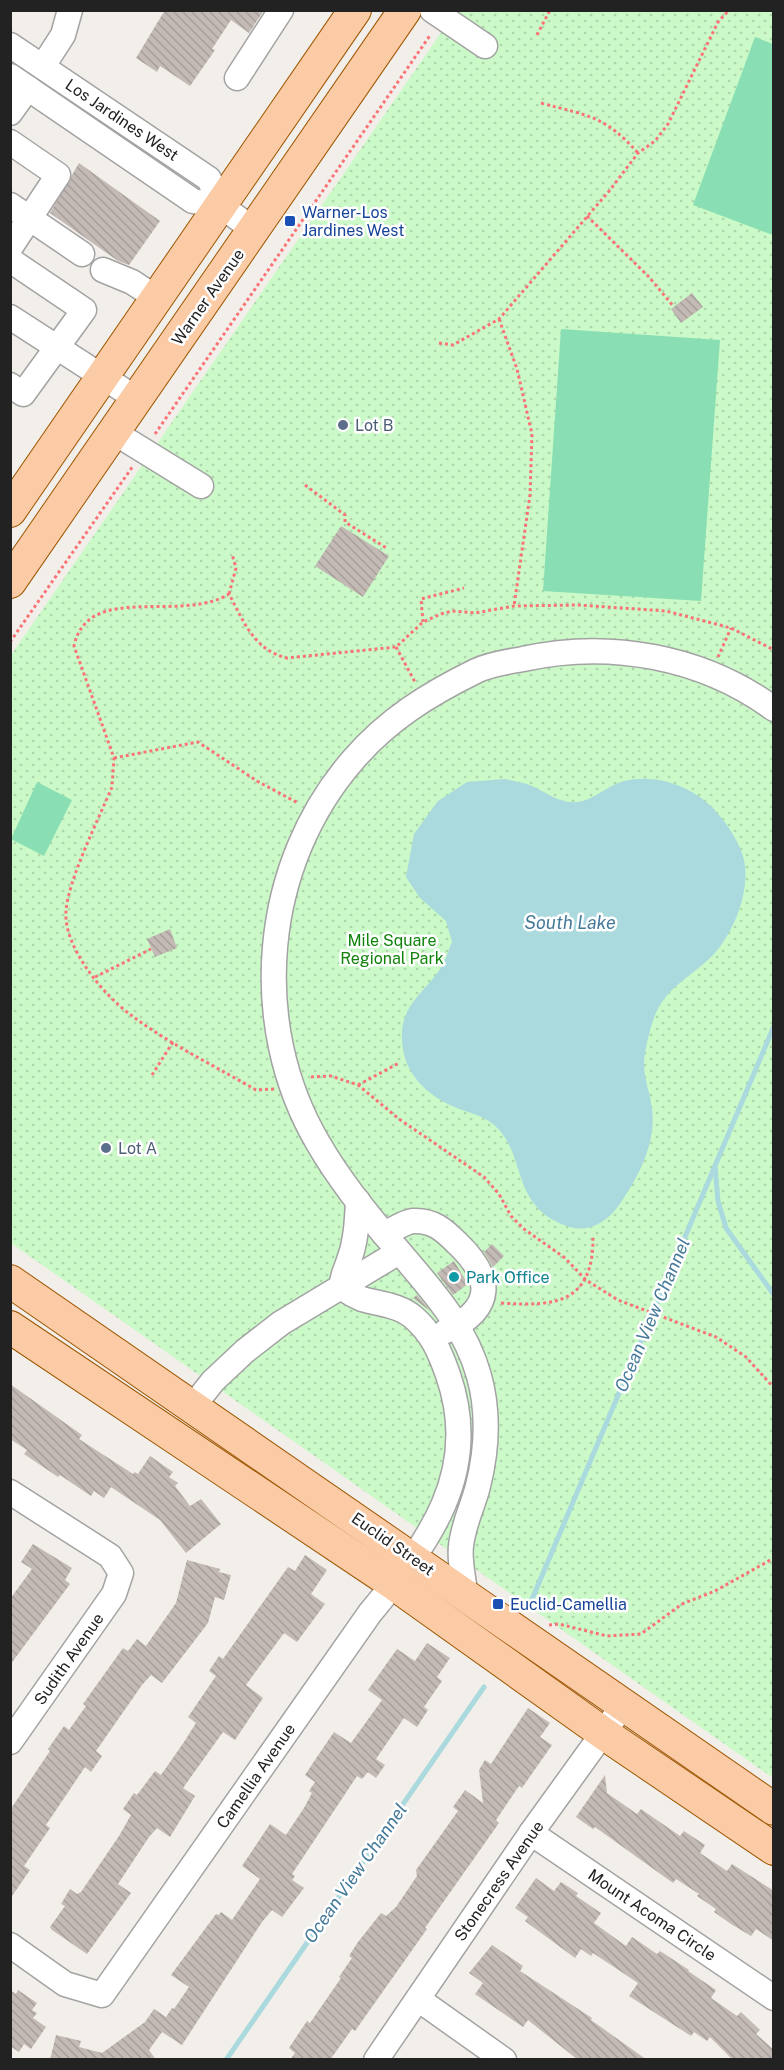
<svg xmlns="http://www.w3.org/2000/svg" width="784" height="2070" viewBox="0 0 784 2070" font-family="'Public Sans',sans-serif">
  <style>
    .park { fill: url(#park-dots) }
    .pitch { fill: #89dfb3 }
    .water { fill: #aad9de }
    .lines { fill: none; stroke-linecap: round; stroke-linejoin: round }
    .stream { stroke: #aad9de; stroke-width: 5 }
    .building { fill: url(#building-back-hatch) }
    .minor-casing { stroke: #a3a3a3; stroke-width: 27 }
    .major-casing { stroke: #9e5602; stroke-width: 34 }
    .path { stroke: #f97377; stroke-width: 3; stroke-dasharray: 3 3; stroke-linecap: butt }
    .minor { stroke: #fff; stroke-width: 24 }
    .major { stroke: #fbcba5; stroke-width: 32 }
    .transit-dot { fill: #1a4fb4; stroke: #fff; stroke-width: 2 }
    .service-dot { fill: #5c6f8a; stroke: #fff; stroke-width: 2 }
    .culture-dot { fill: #0f9aa8; stroke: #fff; stroke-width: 2 }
    .labels { text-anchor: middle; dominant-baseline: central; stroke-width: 5; stroke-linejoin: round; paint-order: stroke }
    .street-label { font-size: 16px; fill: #222; stroke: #fff }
    .transit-label { font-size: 16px; fill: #164399; stroke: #fff; text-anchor: start }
    .service-label { font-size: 16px; fill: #4e5e75; stroke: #fff; text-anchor: start }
    .park-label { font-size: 16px; fill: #12830d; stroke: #fff }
    .culture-label { font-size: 16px; fill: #0d838f; stroke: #fff; text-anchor: start }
    .water-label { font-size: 18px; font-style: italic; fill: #457a9a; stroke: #fff }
  </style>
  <defs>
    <pattern id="park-dots" width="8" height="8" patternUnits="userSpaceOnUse" patternTransform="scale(1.5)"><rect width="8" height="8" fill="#cbfac8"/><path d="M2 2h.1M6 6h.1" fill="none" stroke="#aed6ac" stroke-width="1.8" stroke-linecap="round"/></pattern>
    <pattern id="building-back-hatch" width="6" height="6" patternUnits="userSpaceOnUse" patternTransform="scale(1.5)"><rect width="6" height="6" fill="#c3b9b5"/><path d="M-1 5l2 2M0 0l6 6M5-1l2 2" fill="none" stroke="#a79f9b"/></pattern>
  </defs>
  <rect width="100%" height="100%" fill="#f2eee9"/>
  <polygon class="park" points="456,11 773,11 773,1778 11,1243 11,655"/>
  <g class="pitch">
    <polygon points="755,37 773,44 773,235 693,205"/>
    <polygon points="561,329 720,340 701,601 543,591"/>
    <polygon points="37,782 72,800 44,856 11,839"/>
  </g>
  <path class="water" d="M505 779C513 781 523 782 532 786 548 793 559 804 578 802 594 800 608 785 624 781 663 772 704 791 726 824 732 832 739 844 742 853 754 886 733 938 708 960 682 983 661 991 651 1027 648 1038 644 1053 644 1065 644 1080 651 1095 652 1109 656 1139 642 1170 627 1193 619 1206 610 1219 596 1225 583 1231 572 1229 559 1223 514 1202 525 1161 500 1131 489 1117 473 1114 457 1108 431 1098 407 1077 403 1049 397 1009 417 1000 438 972 445 964 448 951 452 942L446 921 420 898 406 877 414 834 438 801 467 782Z"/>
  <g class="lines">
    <g class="stream">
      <polyline points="715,1166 718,1201 726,1228 774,1295"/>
      <polyline points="530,1604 774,1026"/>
      <polyline points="226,2060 484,1687"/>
    </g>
  </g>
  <g class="building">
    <polygon points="165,10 264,10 249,33 231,20 212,49 215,50 190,86 160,66 157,72 136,58"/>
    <polygon points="79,163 160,221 129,265 118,261 50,213"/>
    <polygon points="692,293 703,307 681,323 671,309"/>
    <polygon points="341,526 389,556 363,597 315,566"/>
    <polygon points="170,929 177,948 155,957 147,939"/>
    <polygon points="492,1244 504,1256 493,1267 484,1252"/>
    <polygon points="454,1261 468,1284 453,1295 437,1273"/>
    <polygon points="417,1295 423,1302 430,1311 413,1298"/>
    <polygon points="10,1384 82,1435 79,1439 133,1474 135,1472 138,1474 150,1456 173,1472 169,1477 178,1483 175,1486 190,1506 201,1499 221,1524 186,1553 160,1520 111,1487 104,1498 94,1491 91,1496 60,1475 58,1477 24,1454 27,1450 10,1439"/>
    <polygon points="33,1544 72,1568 65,1580 70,1584 10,1665 10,1599 32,1569 21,1562"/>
    <polygon points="305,1555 327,1570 311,1594 325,1604 297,1642 284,1633 246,1685 263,1698 235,1740 223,1732 183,1788 195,1796 170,1837 157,1828 149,1837 118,1884 131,1893 87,1954 52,1930 50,1927 65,1906 61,1904 70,1889 77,1894 81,1892 119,1836 131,1815 123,1809 134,1793 137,1795 155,1771 161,1775 184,1742 196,1723 188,1717 216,1676 209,1671 219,1656 223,1659 288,1567 295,1571"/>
    <polygon points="187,1560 220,1569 219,1572 231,1575 224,1600 215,1597 208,1623 162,1683 151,1675 142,1685 96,1751 102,1756 91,1772 85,1767 46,1825 50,1828 24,1866 30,1870 10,1899 10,1810 50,1751 48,1749 64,1726 69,1730 86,1706 83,1704 123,1648 128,1651 137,1639 146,1646 176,1603"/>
    <polygon points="427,1643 450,1658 437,1677 442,1681 424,1707 428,1710 417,1727 404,1718 376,1759 385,1765 376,1778 368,1772 362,1779 357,1776 292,1874 295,1876 292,1880 304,1888 282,1917 272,1910 262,1922 182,2045 162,2032 149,2050 156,2060 50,2060 56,2035 81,2041 79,2047 102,2053 145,2022 154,2009 166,2017 172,2008 174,2009 189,1987 171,1975 216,1914 219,1915 221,1912 232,1920 260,1879 242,1866 270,1824 286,1835 304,1808 312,1793 309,1791 315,1782 305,1775 319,1754 334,1732 351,1743 382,1700 368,1690 397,1649 415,1661"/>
    <polygon points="528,1708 550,1723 540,1737 552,1745 522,1788 519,1786 496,1820 499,1823 425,1928 427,1929 355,2031 352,2029 330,2060 290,2060 295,2053 289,2048 307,2021 310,2023 341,1978 339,1977 352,1958 349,1956 358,1942 381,1913 386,1916 396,1907 417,1876 416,1870 458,1811 453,1807 465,1790 483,1803 479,1770 485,1760 491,1764"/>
    <polygon points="605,1775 607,1793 637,1814 641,1809 680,1836 684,1831 705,1845 700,1853 727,1871 732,1864 774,1891 774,1941 756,1929 751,1936 731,1924 714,1912 716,1909 697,1896 699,1894 676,1879 673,1883 595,1827 593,1829 576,1817"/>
    <polygon points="536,1878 554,1891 561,1882 578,1893 576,1896 601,1913 594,1923 626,1946 632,1937 657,1954 660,1951 689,1970 688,1971 716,1990 711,1998 737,2016 741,2012 760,2030 756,2034 774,2050 774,2060 733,2060 710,2037 707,2041 694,2032 691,2036 629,1996 638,1983 593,1953 591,1956 581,1949 575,1958 525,1921 528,1917 515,1908"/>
    <polygon points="492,1945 523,1966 520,1971 592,2018 591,2020 647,2060 578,2060 528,2020 523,2027 475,1994 483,1983 469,1973"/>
    <polygon points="10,1990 16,1994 18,1990 37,2003 32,2010 37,2013 33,2018 46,2027 31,2049 24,2044 19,2052 10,2046"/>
  </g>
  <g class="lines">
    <defs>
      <g id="minor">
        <polyline points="432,10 485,46"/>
        <polyline points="10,45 209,179 221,206"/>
        <polyline points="43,66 63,35 70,10"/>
        <polyline points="10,76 193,201 221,206 254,230"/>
        <polyline points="237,78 281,10"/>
        <polyline points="10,113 28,88"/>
        <polyline points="10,142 58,175 10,248"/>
        <polyline points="10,205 82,254"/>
        <polyline points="10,260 84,310 23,394 10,385"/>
        <polyline points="103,270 132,282 158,299"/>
        <polyline points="10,317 137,399"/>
        <polyline points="115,433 201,486"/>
        <path d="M384 1234C393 1230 404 1222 413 1221 433 1220 444 1230 457 1243 493 1277 495 1308 446 1331"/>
        <polyline points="194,1405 213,1381 245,1351 281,1323 399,1252"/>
        <polyline points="10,1492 110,1556 121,1573 114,1594 10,1742"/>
        <path d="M465 1594C464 1579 459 1561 461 1546 463 1525 473 1506 478 1486 487 1450 489 1412 479 1376 465 1325 430 1288 397 1249 368 1216 340 1181 318 1143 248 1024 262 864 353 760 387 720 429 694 476 671 490 664 507 662 523 659 609 640 702 656 774 709"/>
        <polyline points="531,1833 774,1998"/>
        <path d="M10 1945 65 1984 102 1995 370 1613C429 1542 482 1472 448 1375 440 1352 432 1333 413 1317 399 1305 379 1304 362 1299 355 1296 348 1292 342 1288 341 1276 346 1271 349 1260 356 1242 357 1221 358 1201"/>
        <polyline points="418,1999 504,2060"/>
        <polyline points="376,2060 531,1833 624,1704"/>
      </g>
      <g id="major">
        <polyline points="10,511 355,10"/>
        <polyline points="10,582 405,10"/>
        <polyline points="10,1281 774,1809"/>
        <polyline points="10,1327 394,1584 603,1733 774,1849"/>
      </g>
    </defs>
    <use href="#minor" class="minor-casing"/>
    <use href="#major" class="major-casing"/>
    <g class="path">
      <polyline points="537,35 550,10"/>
      <path d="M541 103C588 116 604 115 638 153"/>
      <polyline points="587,216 649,277 674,307"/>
      <polyline points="499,319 517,369 532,434 530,495 514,606"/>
      <polyline points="439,343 453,345 499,319 610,190 638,153 655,141 668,124 718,22 729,10"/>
      <polyline points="155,434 431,34"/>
      <polyline points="305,485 345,515 345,522 388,549"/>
      <polyline points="229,594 236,568 232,554"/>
      <polyline points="423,622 421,599 464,588"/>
      <polyline points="10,642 133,466"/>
      <polyline points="396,647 415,682"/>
      <polyline points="718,657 731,628"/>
      <polyline points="114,758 198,742 257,781 298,803"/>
      <polyline points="95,977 151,949"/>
      <polyline points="152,1075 173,1042"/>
      <polyline points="311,1077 331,1076 358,1085 399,1119 484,1177 499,1194 511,1216 524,1229 565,1258 586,1280 618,1300 716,1337 746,1357 774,1388"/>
      <polyline points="358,1085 399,1063"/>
      <path d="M274 1089 256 1090C215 1066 169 1044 131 1015 103 995 63 946 66 911 68 880 99 818 112 787L114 758 74 646C88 581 180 624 229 594 244 622 254 650 287 658L396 647 423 622 441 614 452 611 475 613 514 606 578 605 666 611 731 628 774 650"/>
      <path d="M501 1303C558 1307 594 1302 593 1235"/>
      <polyline points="549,1625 559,1624 607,1636 641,1634 682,1604 715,1591 774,1558"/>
    </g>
    <use href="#minor" class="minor"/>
    <use href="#major" class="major"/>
  </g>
  <g class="transit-dot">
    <rect x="284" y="215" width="12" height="12" rx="3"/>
    <rect x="492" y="1598" width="12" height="12" rx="3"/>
  </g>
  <g class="service-dot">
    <circle cx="343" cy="425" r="6"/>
    <circle cx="106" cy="1148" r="6"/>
  </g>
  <circle class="culture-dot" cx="454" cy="1277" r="6"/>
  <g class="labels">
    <g class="street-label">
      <text transform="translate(122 120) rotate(34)">Los Jardines West</text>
      <text transform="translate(208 297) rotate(-55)">Warner Avenue</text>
      <text transform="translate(393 1544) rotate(35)">Euclid Street</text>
      <text transform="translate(69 1659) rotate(-55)">Sudith Avenue</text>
      <text transform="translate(256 1776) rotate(-55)">Camellia Avenue</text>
      <text transform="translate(499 1881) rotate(-55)">Stonecress Avenue</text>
      <text transform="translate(652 1915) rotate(34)">Mount Acoma Circle</text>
    </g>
    <g class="transit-label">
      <text x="302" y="212">Warner-Los<tspan x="302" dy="18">Jardines West</tspan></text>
      <text x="510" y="1604">Euclid-Camellia</text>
    </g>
    <g class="service-label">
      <text x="355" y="425">Lot B</text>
      <text x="118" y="1148">Lot A</text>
    </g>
    <g class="park-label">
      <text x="392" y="940">Mile Square<tspan x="392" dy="18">Regional Park</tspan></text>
    </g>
    <g class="culture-label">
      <text x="466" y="1277">Park Office</text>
    </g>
    <g class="water-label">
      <text x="570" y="922">South Lake</text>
      <text transform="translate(652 1315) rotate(-67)">Ocean View Channel</text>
      <text transform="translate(355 1873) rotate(-55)">Ocean View Channel</text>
    </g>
  </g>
  <rect width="784" height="2070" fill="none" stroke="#222222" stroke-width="24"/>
</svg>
